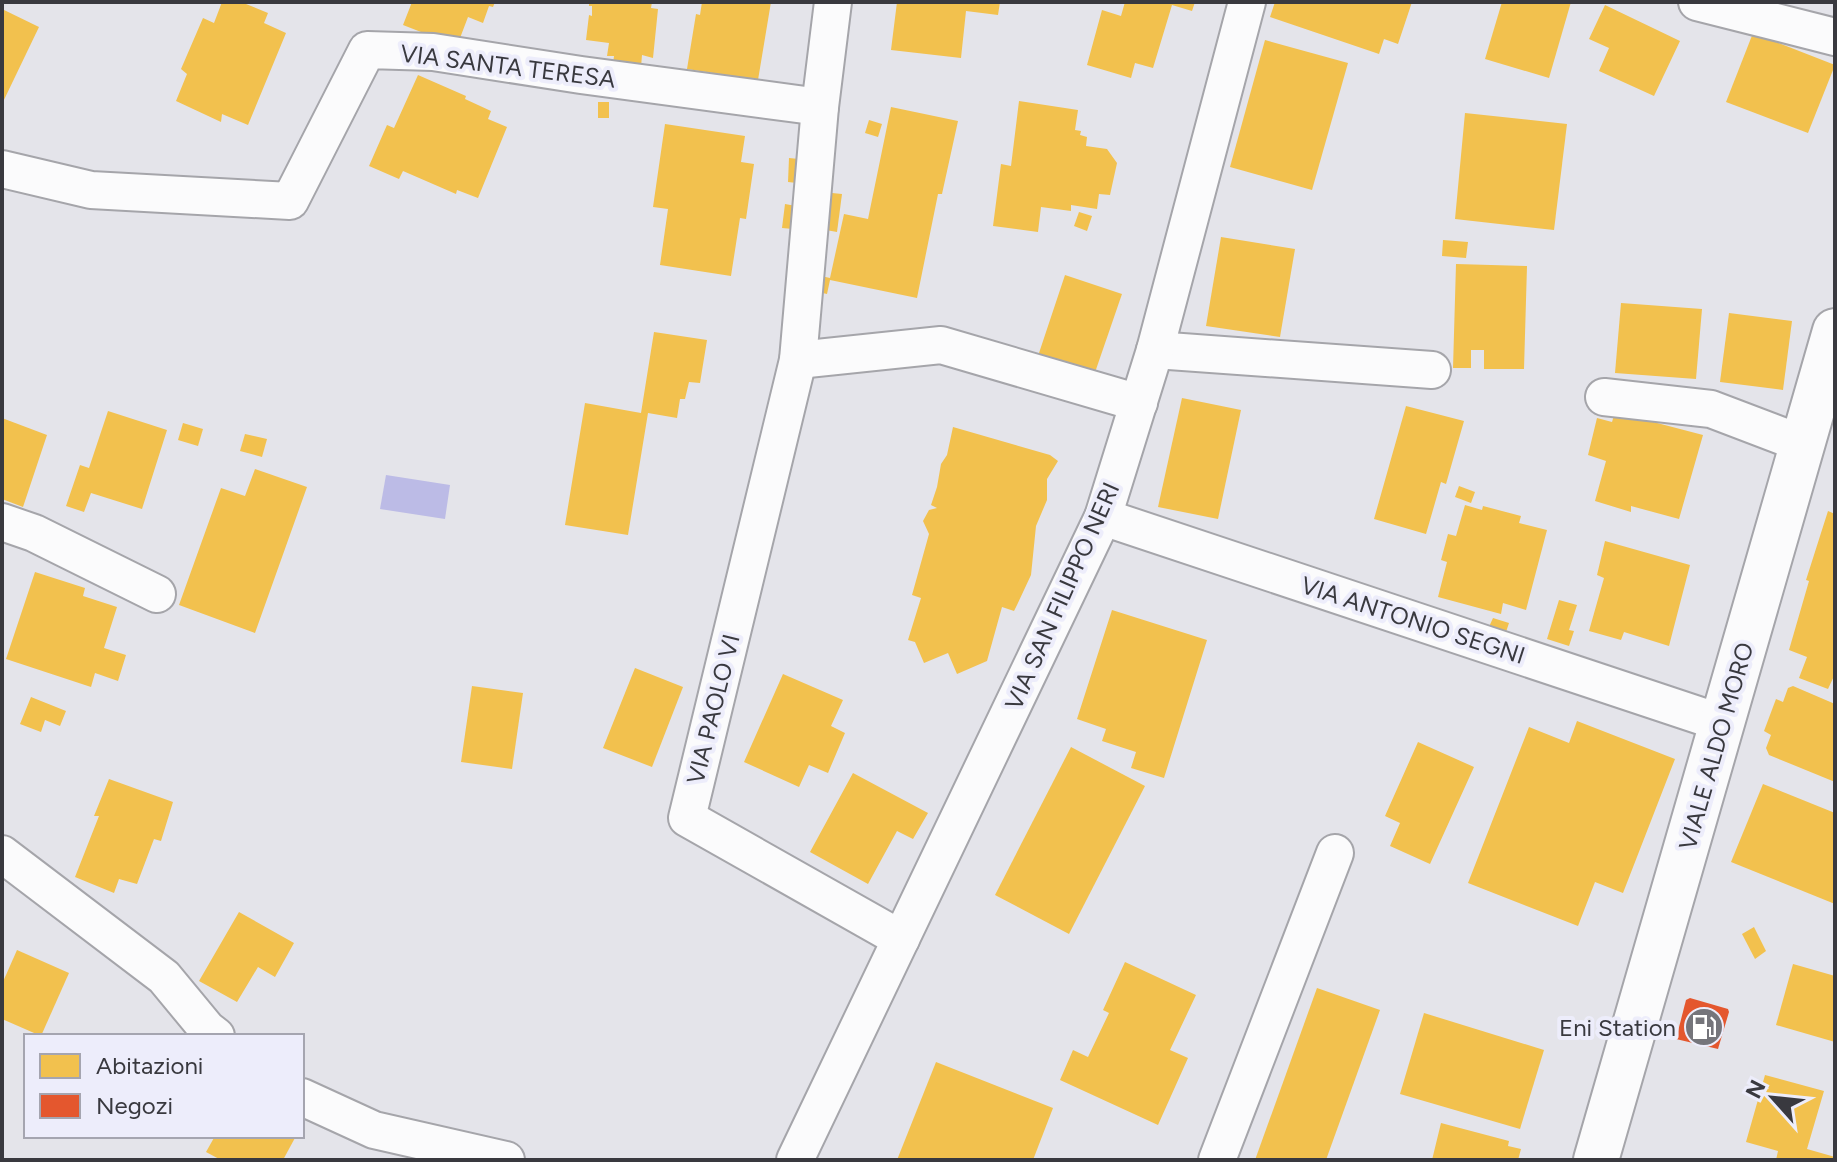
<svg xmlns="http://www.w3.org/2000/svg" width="1837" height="1162" viewBox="0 0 1837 1162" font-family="Figtree,sans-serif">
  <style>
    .water { fill: #bcbbe6 }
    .homes { fill: #f2c14e }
    .shops { fill: #e4572e }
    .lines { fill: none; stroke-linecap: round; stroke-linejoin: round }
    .street-casing { stroke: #a5a5aa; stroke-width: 40 }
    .secondary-casing { stroke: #a5a5aa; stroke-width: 48 }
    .street { stroke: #fbfbfc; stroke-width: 36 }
    .secondary { stroke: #fbfbfc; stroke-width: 44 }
    .labels { text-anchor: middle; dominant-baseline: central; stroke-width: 8; stroke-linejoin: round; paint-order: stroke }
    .street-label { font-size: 24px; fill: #39393f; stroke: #ededfb }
    .poi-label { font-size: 24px; fill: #39393f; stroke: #ededfb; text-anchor: end }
  </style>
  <rect width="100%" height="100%" fill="#e4e4ea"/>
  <polygon class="water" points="386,475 450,485 445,519 380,509"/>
  <g class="homes">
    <polygon points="222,2 241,2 268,13 264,23 286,33 248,125 222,114 221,122 176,101 187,74 181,69 203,18 214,23"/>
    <polygon points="412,2 495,2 493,7 489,6 483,23 468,17 457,46 403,25"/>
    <polygon points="589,2 652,2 651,8 658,9 653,58 642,55 641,67 613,64 614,56 607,56 609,43 586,40 589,15 592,16 592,6 589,6"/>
    <polygon points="702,2 771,2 758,80 687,69 696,14 700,15"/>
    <polygon points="897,2 1000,2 998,15 966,11 961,58 891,50"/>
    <polygon points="1125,2 1195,2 1192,11 1172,5 1153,68 1135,63 1131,78 1087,65 1102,10 1121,16"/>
    <polygon points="1275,2 1412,2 1398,44 1384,39 1379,54 1270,17"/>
    <polygon points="1502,2 1571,2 1549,78 1485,59"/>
    <polygon points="1605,5 1680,41 1654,96 1599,71 1609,48 1589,39"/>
    <polygon points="2,9 39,27 2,104"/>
    <polygon points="1753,33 1835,65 1808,133 1726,102"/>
    <polygon points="1265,40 1348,63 1312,190 1230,167"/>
    <polygon points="418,75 466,96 465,99 491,111 488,119 507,127 478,198 457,190 456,194 403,171 399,179 369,166 387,125 394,128"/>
    <polygon points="1019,101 1078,110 1075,130 1081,131 1080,135 1087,137 1086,146 1107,149 1117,163 1110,195 1099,194 1097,209 1071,205 1071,211 1041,207 1038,232 993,226 1001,164 1011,166"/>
    <rect x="598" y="102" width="11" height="16"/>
    <polygon points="891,107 958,121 942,194 938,194 917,298 830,280 827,294 818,292 821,276 830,278 844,214 868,219"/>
    <polygon points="1465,113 1567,124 1554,230 1455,219"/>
    <polygon points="869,120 882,124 878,137 865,133"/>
    <polygon points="665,124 745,136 741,162 754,164 746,219 740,218 731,276 660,265 668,209 653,207"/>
    <polygon points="789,158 799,159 797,183 788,182"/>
    <polygon points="832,193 842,194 837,232 826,230"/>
    <polygon points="785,204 796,206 793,229 782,228"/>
    <polygon points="1079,212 1092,216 1087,231 1074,226"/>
    <polygon points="1221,237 1295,249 1280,337 1206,326"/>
    <polygon points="1443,240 1468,242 1466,258 1442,256"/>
    <polygon points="1456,264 1527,266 1524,369 1484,369 1484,350 1471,350 1471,368 1453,368"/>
    <polygon points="1065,275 1122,294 1091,384 1035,365"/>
    <polygon points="1621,303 1702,309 1696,379 1615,373"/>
    <polygon points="1729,313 1792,321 1783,390 1720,382"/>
    <polygon points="654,332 707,340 700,383 689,382 685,399 680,399 677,418 648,413 628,535 565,525 585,403 641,413"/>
    <polygon points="1182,398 1241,410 1218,519 1158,507"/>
    <polygon points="1406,406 1464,421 1446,484 1441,482 1426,534 1374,519"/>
    <polygon points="108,411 167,430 142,509 91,493 84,512 66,506 80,465 89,468"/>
    <polygon points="1615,412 1703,435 1679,519 1631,506 1631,512 1595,501 1606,461 1588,455 1597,418 1612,422"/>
    <polygon points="2,418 47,435 23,507 2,499"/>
    <polygon points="183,423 203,429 198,446 178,440"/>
    <polygon points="953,427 1050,455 1058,461 1047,479 1047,500 1036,526 1031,575 1017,605 1014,611 1002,607 987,661 957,674 948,653 924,663 915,642 908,640 921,598 912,595 929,534 923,521 929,510 937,508 931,505 937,487 941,464 947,455"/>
    <polygon points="245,434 267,439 262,457 240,451"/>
    <polygon points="255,469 307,487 255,633 179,605 221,488 245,496"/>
    <polygon points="1459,486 1475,492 1471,503 1455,497"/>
    <polygon points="1465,505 1482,510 1483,506 1521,516 1519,523 1547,530 1526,610 1503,603 1501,614 1438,597 1447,562 1441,560 1448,534 1456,536"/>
    <polygon points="1828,511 1835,514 1835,674 1828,689 1799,678 1807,657 1789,650 1809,581 1806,580"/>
    <polygon points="1605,541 1690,565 1669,646 1624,632 1621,640 1589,631 1604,578 1597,575"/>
    <polygon points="35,572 85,588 83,596 117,607 104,648 126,655 118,681 95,673 91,687 6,659"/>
    <polygon points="1559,600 1577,605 1569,630 1574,631 1569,646 1547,639"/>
    <polygon points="1112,610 1207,640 1164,778 1131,768 1136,752 1102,741 1106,729 1077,719"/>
    <polygon points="1493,618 1509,623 1505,635 1488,629"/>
    <polygon points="635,668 683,687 652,767 603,748"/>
    <polygon points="783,674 843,700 831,726 845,733 828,773 809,765 799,787 744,762"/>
    <polygon points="472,686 523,693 512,769 461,762"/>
    <polygon points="1793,686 1835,704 1835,782 1769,755 1766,748 1771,735 1764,731 1776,699 1783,702 1788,688"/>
    <polygon points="31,697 66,711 60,726 45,720 41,732 20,724"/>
    <polygon points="1577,721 1675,759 1623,893 1595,882 1578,926 1468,883 1529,727 1569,743"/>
    <polygon points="1418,742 1474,767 1430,864 1390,846 1400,823 1385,816"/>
    <polygon points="1071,747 1145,786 1069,934 995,895"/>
    <polygon points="853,773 928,813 913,839 897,831 868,884 810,852"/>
    <polygon points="109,779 173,802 161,841 154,839 137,884 119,879 114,893 75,877 99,816 94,816"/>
    <polygon points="1763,784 1835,813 1835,904 1731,862"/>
    <polygon points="239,912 294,943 275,977 258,967 237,1002 199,981"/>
    <polygon points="1754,927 1766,951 1755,959 1742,934"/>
    <polygon points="17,950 69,973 41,1036 2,1019 2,984"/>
    <polygon points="1125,962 1196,995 1170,1050 1188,1058 1158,1125 1060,1080 1073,1050 1088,1057 1109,1013 1103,1010"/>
    <polygon points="1793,964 1835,976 1835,1042 1776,1025"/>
    <polygon points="1317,988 1380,1010 1326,1160 1255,1160"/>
    <polygon points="1424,1013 1544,1050 1520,1129 1400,1094"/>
    <polygon points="936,1062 1053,1108 1033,1160 897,1160"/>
    <polygon points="1765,1075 1824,1091 1807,1149 1835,1157 1835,1160 1776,1160 1778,1151 1746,1142"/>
    <polygon points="1441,1123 1509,1141 1508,1146 1521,1149 1518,1160 1432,1160"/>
    <polygon points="215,1136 296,1136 283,1160 221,1160 206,1152"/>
  </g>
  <polygon class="shops" points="1690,998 1728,1009 1729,1012 1718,1049 1676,1039 1686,1000"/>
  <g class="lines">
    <defs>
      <g id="street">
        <polyline points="833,2 820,107 798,360 687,818 901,939"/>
        <polyline points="1697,2 1835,37"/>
        <polyline points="2,169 91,190 290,201 367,50 433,52 581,75 820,107"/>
        <polyline points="1155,350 1432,370"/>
        <polyline points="798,360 941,345 1139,403"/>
        <polyline points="1604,397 1711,409 1803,444"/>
        <polyline points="1103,517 1722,723"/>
        <polyline points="2,522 34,533 157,594"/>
        <polyline points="2,854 164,977 207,1029 216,1036"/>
        <polyline points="302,1097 374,1130 506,1160"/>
        <polyline points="795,1160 1103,517 1155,350 1247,2"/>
        <polyline points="1217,1160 1335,853"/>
      </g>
      <polyline id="secondary" points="1596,1160 1835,331"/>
    </defs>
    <use href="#street" class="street-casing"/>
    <use href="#secondary" class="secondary-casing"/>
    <use href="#street" class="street"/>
    <use href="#secondary" class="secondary"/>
  </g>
  <defs>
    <symbol id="fuel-disc" viewBox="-11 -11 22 22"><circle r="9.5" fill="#75757b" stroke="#ededfb"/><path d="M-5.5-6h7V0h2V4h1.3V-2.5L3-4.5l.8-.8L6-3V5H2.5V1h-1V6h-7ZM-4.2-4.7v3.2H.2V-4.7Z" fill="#fff"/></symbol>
  </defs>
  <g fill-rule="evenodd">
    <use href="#fuel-disc" x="1682" y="1005" width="44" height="44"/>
  </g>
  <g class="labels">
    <g class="street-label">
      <text transform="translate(508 66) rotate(7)">VIA SANTA TERESA</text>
      <text transform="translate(1062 596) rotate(-66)">VIA SAN FILIPPO NERI</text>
      <text transform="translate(1413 620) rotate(18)">VIA ANTONIO SEGNI</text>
      <text transform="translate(713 709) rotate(-76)">VIA PAOLO VI</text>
      <text transform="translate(1716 746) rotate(-74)">VIALE ALDO MORO</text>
    </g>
    <g class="poi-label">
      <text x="1676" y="1027">Eni Station</text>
    </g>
  </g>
  <rect width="1837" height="1162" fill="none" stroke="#39393f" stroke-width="8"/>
  <rect x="24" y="1034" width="280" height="104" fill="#ededfb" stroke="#a5a5b0" stroke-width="2"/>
  <rect x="40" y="1054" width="40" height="24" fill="#f2c14e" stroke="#a5a5b0" stroke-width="2"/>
  <text x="96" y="1074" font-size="24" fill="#39393f">Abitazioni</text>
  <rect x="40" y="1094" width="40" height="24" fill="#e4572e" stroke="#a5a5b0" stroke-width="2"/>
  <text x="96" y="1114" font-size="24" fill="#39393f">Negozi</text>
  <g transform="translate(1773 1098) rotate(297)" stroke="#ededfb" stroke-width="6" paint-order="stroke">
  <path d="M0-6L14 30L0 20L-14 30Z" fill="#39393f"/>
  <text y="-12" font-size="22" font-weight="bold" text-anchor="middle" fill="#39393f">N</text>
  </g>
</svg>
